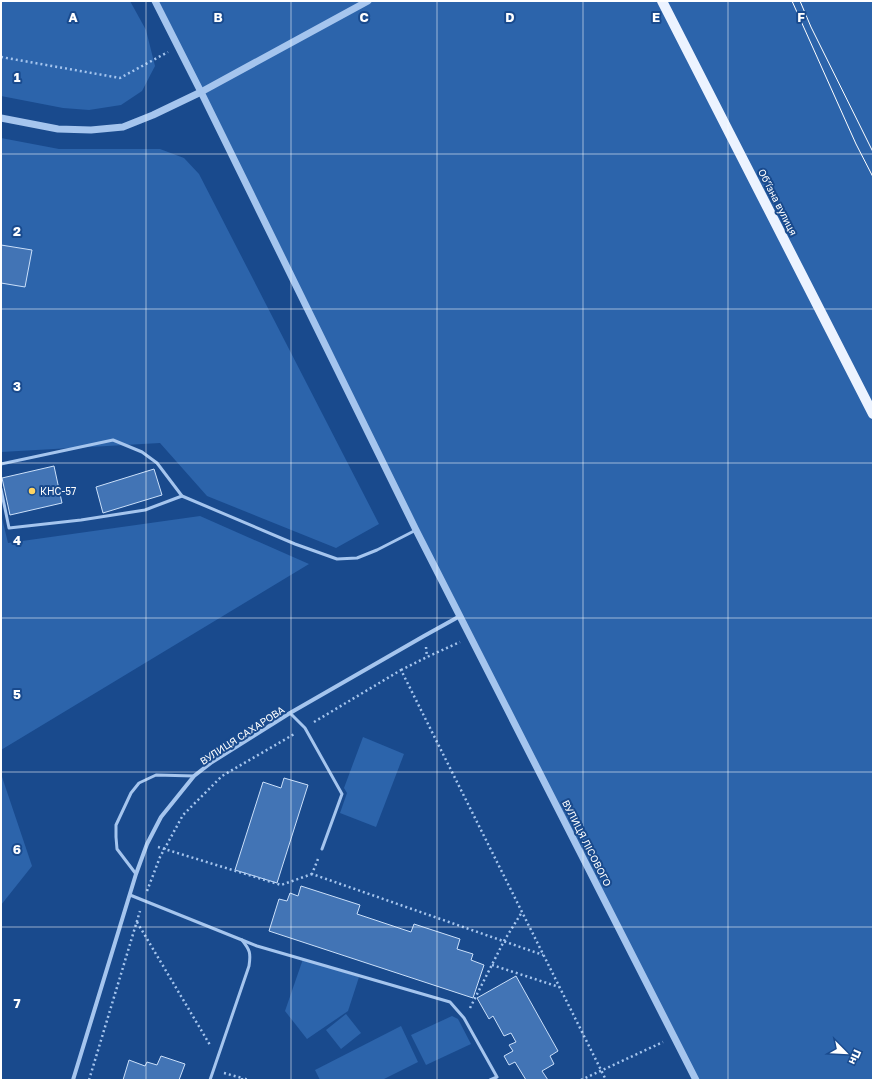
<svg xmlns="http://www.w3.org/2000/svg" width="874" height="1081" viewBox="0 0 874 1081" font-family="'Golos Text',sans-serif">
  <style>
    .green { fill: #2c64ab }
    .building { fill: #4274b5; stroke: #cbe0fa }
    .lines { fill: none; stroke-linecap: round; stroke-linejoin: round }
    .path { stroke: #a5c5ee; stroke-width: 2.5; stroke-dasharray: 2 3; stroke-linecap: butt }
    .service { stroke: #a5c5ee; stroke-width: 3 }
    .minor { stroke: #a5c5ee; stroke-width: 4 }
    .tertiary { stroke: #a5c5ee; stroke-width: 7 }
    .primary { stroke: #ecf3ff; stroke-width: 10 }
    .tram { stroke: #fff; stroke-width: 1 }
    .grid { fill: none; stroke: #fff; stroke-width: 1; stroke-opacity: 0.55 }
    .poi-dot { fill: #ffd462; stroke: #194a8d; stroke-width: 1.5 }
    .labels { text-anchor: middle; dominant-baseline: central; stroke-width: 4; stroke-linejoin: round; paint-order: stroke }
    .street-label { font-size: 10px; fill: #fff; stroke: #194a8d }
    .poi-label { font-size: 10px; fill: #fff; stroke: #194a8d; text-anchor: start }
    .grid-label { font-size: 13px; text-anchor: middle; font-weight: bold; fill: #fff; stroke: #194a8d; stroke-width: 4; stroke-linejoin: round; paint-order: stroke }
  </style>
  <rect width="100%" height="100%" fill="#194a8d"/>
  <g class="green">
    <polygon points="1,1 130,1 146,30 155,66 142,91 121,105 89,110 63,108 1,96"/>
    <polygon points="155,1 873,1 873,1080 696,1080 471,637"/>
    <polygon points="1,138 59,149 160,149 184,158 199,174 379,524 336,548 207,496 160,443 1,452"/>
    <polygon points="1,514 8,543 200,516 309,564 1,750"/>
    <polygon points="363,737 404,754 376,827 340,813 347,793 344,788"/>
    <polygon points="1,774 32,866 1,905"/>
    <polygon points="303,959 359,977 348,1011 307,1039 285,1011"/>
    <polygon points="346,1014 361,1033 341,1049 326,1030"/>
    <polygon points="452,1016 458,1019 471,1044 426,1065 411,1035"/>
    <polygon points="401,1026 418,1062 382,1080 320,1080 315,1070"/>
  </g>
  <g class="building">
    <polygon points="1,245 32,250 25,287 1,283"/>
    <polygon points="54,466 62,503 10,515 2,478"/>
    <polygon points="154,469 162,495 103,513 96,487"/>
    <polygon points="284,778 308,785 277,883 235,870 263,782 281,788"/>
    <polygon points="301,886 360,905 357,914 411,932 414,924 460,939 457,949 473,954 471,960 484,965 473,998 269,931 279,899 287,901 290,893 298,896"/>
    <polygon points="516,976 558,1051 550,1056 554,1064 542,1071 548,1080 526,1080 515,1062 509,1065 504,1056 513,1051 509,1045 516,1042 511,1033 504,1036 493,1016 489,1019 477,998"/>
    <polygon points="161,1056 185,1064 179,1080 123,1080 129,1060 145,1066 147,1062 157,1065"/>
  </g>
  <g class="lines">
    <g class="path">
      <polyline points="1,57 120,78 168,52"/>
      <polyline points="426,647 427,657"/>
      <polyline points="401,670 427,657 460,642"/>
      <polyline points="314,722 401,670 606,1080"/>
      <polyline points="158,847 281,885 312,874"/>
      <polyline points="318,859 312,874 543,955"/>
      <polyline points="147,891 160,857 183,815 222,776 296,733"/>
      <polyline points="137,922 210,1045"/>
      <polyline points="492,965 559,987"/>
      <polyline points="470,1008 504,941 522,912"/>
      <polyline points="224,1073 242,1078"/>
      <polyline points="89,1080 140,911"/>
      <polyline points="242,1080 242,1078 249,1080"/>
      <polyline points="581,1080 663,1042"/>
    </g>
    <g class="service">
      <polyline points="1,464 113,440 142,452 157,463 182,496 295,544 337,559 357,558 377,550 416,530"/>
      <polyline points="1,489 9,528 81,520 145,510 182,496"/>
      <polyline points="290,713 305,728 342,794 322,849"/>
      <polyline points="136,874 117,849 116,837 116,825 131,793 139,783 156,775 194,776"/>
      <path d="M130 895 242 940C250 950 251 953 249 966L210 1080"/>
      <polyline points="242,940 257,946 450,1002 464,1018 497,1077 490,1080"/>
    </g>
    <polyline class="minor" points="73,1080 136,874 147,844 161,817 194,776 212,762 290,713 424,636 460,616"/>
    <g class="tertiary">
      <polyline points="155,1 201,92 416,530 696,1080"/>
      <polyline points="1,118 58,129 91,130 123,127 153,115 201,92 368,1"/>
    </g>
    <polyline class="primary" points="662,1 873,414"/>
    <g class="tram">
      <polyline points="792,1 856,144 873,177"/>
      <polyline points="800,1 811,27 873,152"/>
    </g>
  </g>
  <path class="grid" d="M146 1V1080M291 1V1080M437 1V1080M583 1V1080M728 1V1080M1 154H873M1 309H873M1 463H873M1 618H873M1 772H873M1 927H873"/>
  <circle class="poi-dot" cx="32" cy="491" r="4"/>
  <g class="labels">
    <g class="street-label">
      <text transform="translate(778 202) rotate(63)">Обʼїзна вулиця</text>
      <text transform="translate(242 735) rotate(-33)">ВУЛИЦЯ САХАРОВА</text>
      <text transform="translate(587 843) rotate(63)">ВУЛИЦЯ ЛІСОВОГО</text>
    </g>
    <g class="poi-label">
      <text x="40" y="491">КНС-57</text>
    </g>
  </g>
  <g class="grid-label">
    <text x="73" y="22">A</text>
    <text x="218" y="22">B</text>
    <text x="364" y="22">C</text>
    <text x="510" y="22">D</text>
    <text x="656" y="22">E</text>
    <text x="801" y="22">F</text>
    <text x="17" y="82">1</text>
    <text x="17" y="236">2</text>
    <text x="17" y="391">3</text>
    <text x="17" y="545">4</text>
    <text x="17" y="699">5</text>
    <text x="17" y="854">6</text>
    <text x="17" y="1008">7</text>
  </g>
  <rect width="874" height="1081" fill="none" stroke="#ffffff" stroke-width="4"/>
  <g transform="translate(846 1053) rotate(114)" stroke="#194a8d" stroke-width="3" paint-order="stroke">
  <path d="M0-3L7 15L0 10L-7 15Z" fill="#ffffff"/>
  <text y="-6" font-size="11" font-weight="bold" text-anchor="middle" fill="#ffffff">Пн</text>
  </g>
</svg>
